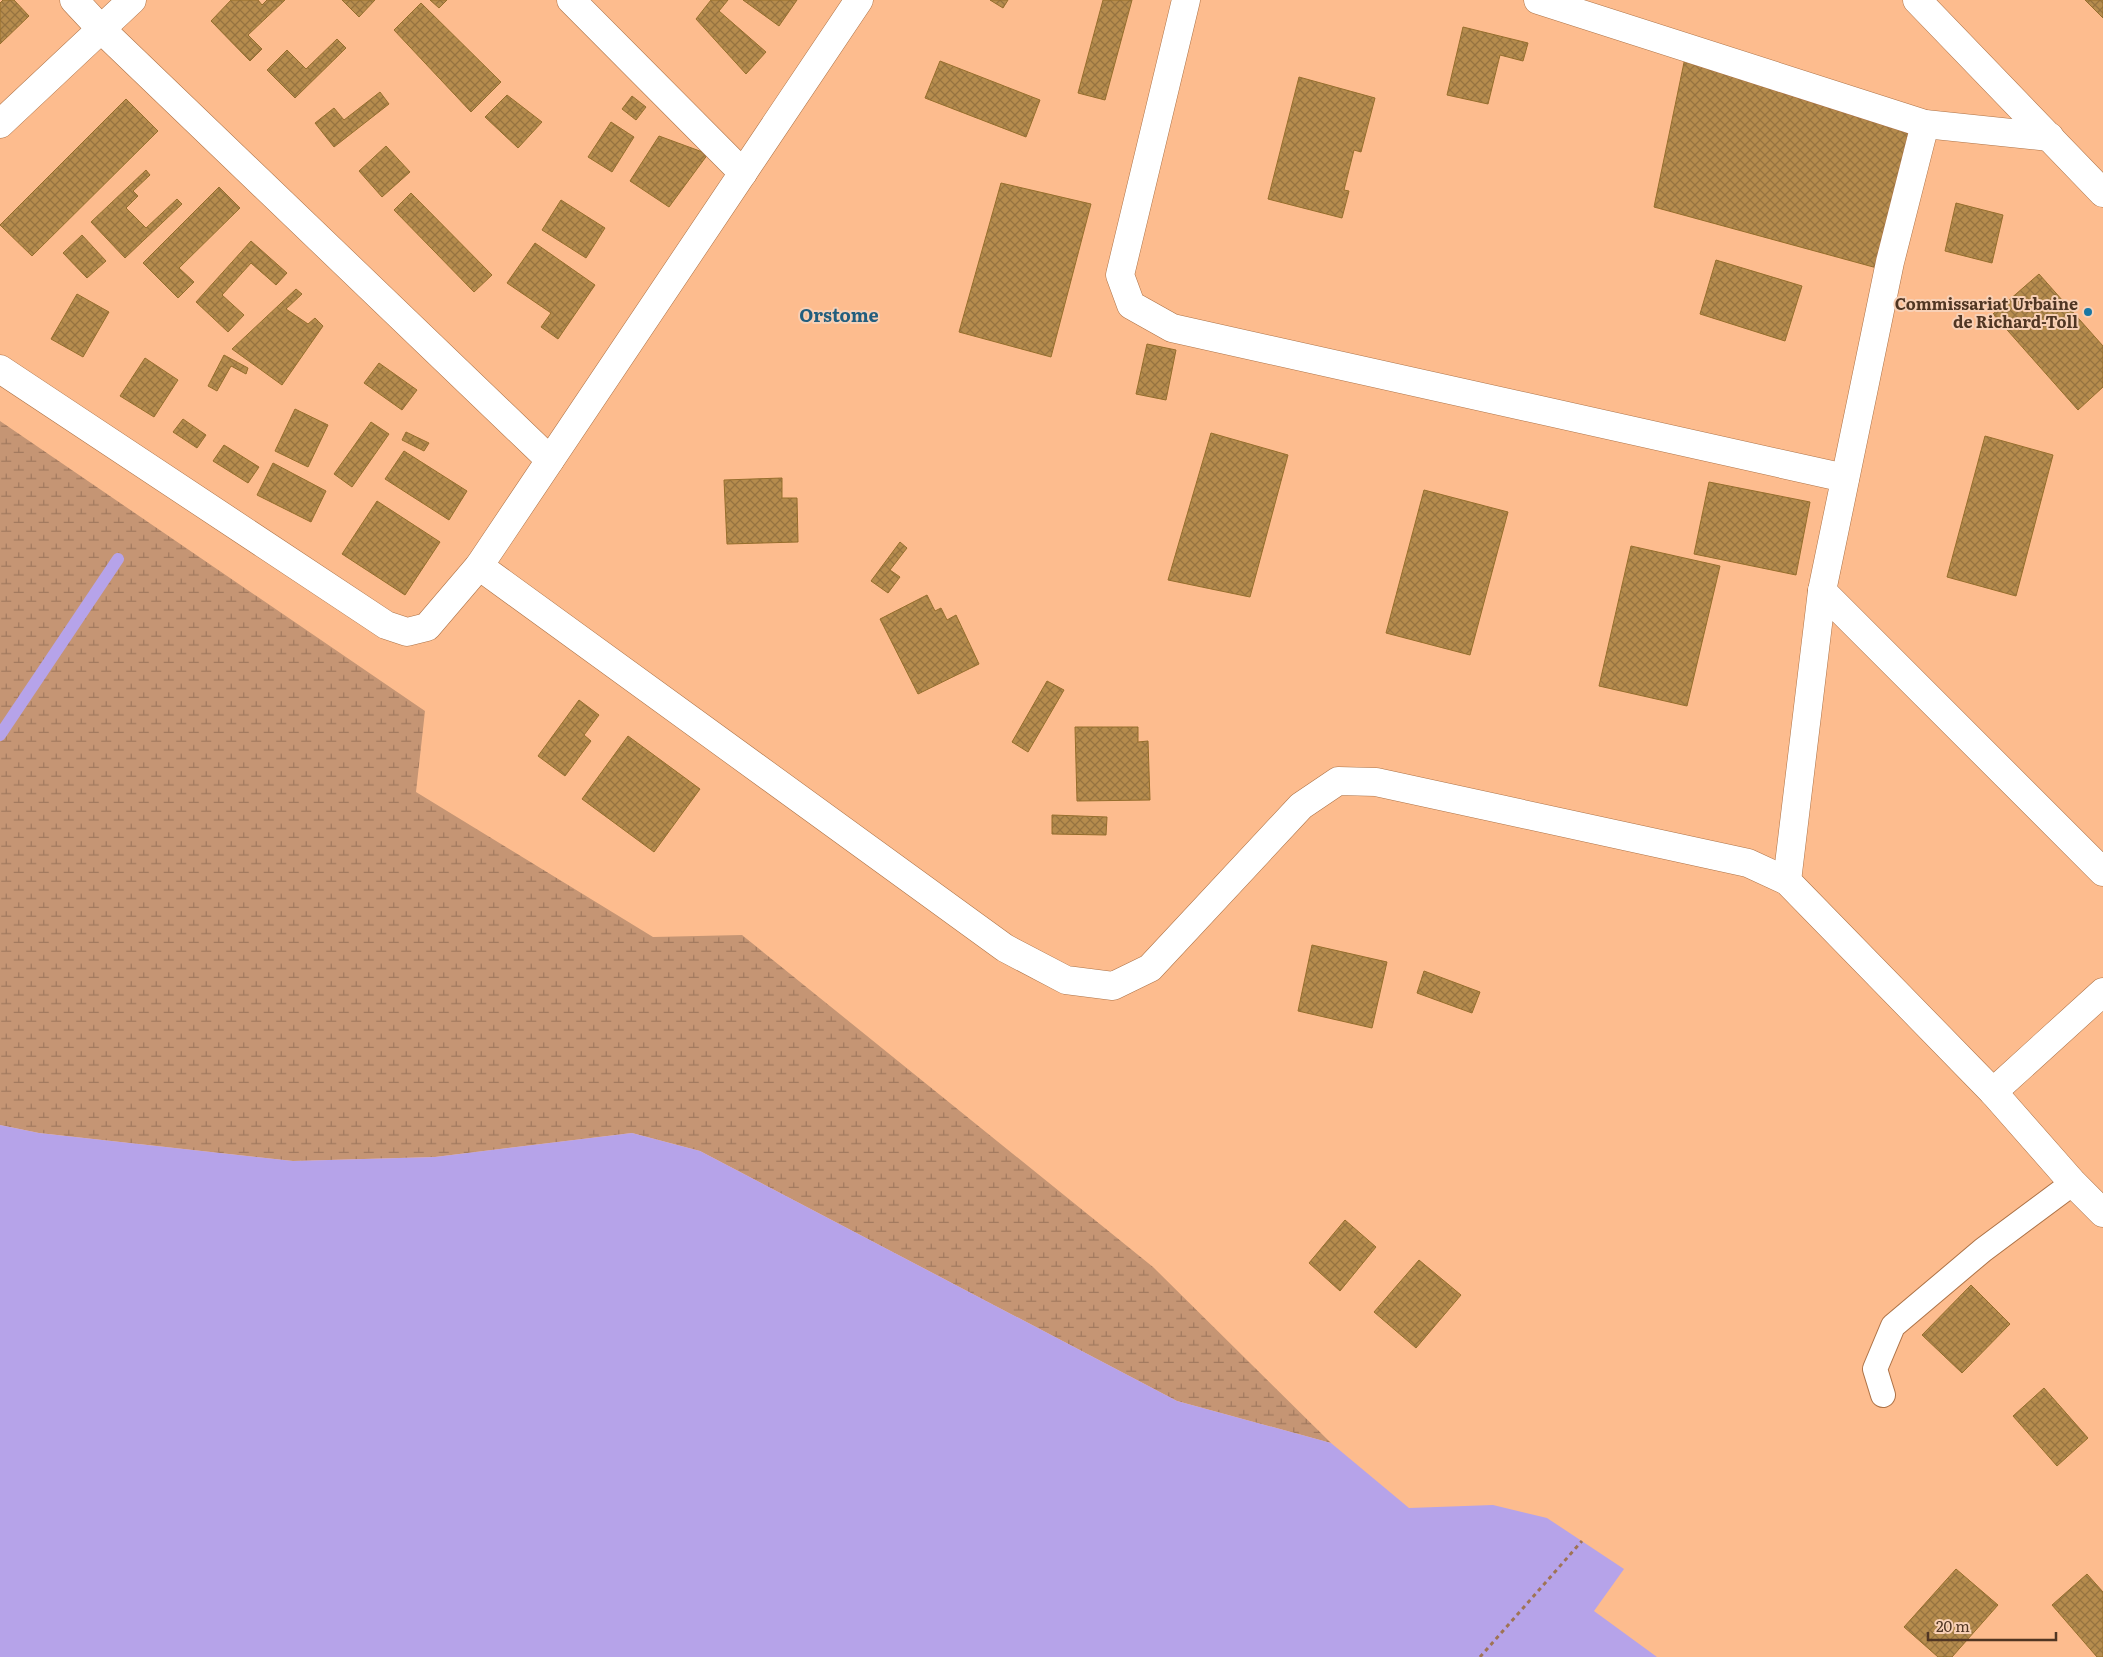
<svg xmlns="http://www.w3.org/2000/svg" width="2103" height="1657" viewBox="0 0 2103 1657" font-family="Literata,serif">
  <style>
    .wetland { fill: url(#wetland-marsh) }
    .water { fill: #b6a3e9 }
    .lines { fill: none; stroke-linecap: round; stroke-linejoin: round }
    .stream { stroke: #b6a3e9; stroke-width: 12 }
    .building { fill: url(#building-cross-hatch); stroke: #966e2d }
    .service-casing { stroke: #ad7246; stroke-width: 26 }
    .minor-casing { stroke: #ad7246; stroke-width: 29 }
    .primary-casing { stroke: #ad7246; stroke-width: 29 }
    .path { stroke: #9f7354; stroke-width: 3; stroke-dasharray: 4 4; stroke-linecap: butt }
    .service { stroke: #fff; stroke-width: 24 }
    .minor { stroke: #fff; stroke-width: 28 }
    .primary { stroke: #fff; stroke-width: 28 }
    .poi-dot { fill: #1977a4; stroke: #f8d0b5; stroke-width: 2 }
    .labels { text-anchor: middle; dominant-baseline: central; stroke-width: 4; stroke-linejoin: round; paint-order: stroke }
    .poi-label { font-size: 16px; font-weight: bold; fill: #503623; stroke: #f8d0b5; text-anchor: end }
    .neighbourhood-label { font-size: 18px; font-weight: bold; fill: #225e7e; stroke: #f8d0b5 }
  </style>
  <defs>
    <pattern id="wetland-marsh" width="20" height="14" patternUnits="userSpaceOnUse" patternTransform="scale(1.25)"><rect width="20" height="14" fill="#c59574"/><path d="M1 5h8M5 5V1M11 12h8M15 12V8" fill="none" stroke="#a27a5f"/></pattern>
    <pattern id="building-cross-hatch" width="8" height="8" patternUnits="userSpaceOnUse" patternTransform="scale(1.25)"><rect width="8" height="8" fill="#b68c4d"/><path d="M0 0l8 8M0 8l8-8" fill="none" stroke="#967340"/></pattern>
  </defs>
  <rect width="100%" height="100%" fill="#fdbc8e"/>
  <polygon class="wetland" points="0,421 425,711 416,792 653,937 742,935 1153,1267 1331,1443 1177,1401 700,1151 632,1133 435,1157 293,1161 39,1133 0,1125"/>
  <polygon class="water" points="0,1125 39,1133 293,1161 435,1157 632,1133 700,1151 1177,1401 1331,1443 1409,1508 1493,1505 1547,1518 1624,1569 1594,1611 1657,1657 0,1657"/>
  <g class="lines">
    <polyline class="stream" points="0,735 118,559"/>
  </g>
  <g class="building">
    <polygon points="3,0 14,0 29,16 0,44 0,3"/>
    <polygon points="231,0 258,0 262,5 267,0 285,0 248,35 262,49 250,61 211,21"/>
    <polygon points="342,0 375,0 359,17"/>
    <polygon points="430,0 447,0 439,8"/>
    <polygon points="711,0 728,0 719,11 766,52 746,74 696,19"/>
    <polygon points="743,0 797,0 779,26"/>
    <polygon points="990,0 1008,0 1003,8"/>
    <polygon points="1103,0 1132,0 1105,100 1078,93"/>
    <polygon points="2085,0 2103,0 2103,18"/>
    <polygon points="421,3 501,82 471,112 394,30"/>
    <polygon points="1463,27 1528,43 1523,61 1500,55 1488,104 1447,95"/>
    <polygon points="337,39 346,48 295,98 267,70 287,50 306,69"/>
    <polygon points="1687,48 1929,121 1888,271 1654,207"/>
    <polygon points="940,61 1040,100 1026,137 925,98"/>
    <polygon points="1299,77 1375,98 1361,152 1354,150 1344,190 1349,191 1342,218 1268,199"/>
    <polygon points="380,92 389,104 334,147 315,123 334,108 344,120"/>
    <polygon points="507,95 542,122 518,148 485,117"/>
    <polygon points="632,96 646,107 636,120 622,109"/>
    <polygon points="126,99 158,131 32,256 0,225"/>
    <polygon points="611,122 634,137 612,172 588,157"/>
    <polygon points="659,136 708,154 669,207 630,181"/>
    <polygon points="386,146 410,172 382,197 359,171"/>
    <polygon points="146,170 150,175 133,191 138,196 126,208 146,228 177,199 182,204 125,258 91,222"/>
    <polygon points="1001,183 1091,204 1051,357 959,332"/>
    <polygon points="219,187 240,208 179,268 194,282 178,298 143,263"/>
    <polygon points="411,193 492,275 474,292 394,210"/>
    <polygon points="561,200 605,228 586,258 542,230"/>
    <polygon points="1956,203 2003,215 1992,263 1945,251"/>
    <polygon points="82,235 106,261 87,278 63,253"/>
    <polygon points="251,241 287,273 276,285 251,263 222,295 244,315 228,332 196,302"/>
    <polygon points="535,243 595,285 558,339 541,327 551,313 507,283"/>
    <polygon points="1716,260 1802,286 1785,341 1700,314"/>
    <polygon points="2039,274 2103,346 2103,387 2078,410 1993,314"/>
    <polygon points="296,289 302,294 286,309 308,324 315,318 323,326 282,385 232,349"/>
    <polygon points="77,294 109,312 83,357 51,339"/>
    <polygon points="1147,344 1176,350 1166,400 1136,394"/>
    <polygon points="224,355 248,368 246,374 231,366 217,391 208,386"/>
    <polygon points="145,358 178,380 154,417 120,396"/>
    <polygon points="379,363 417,390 402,410 364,383"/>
    <polygon points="295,409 328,425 308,467 275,451"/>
    <polygon points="183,419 206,435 197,448 173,432"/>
    <polygon points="371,422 389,434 352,487 334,474"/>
    <polygon points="406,432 429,443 424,451 402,440"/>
    <polygon points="1211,433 1288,455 1250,597 1168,580"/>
    <polygon points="1985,436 2053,455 2016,596 1947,577"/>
    <polygon points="224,445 259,467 248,483 213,461"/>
    <polygon points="404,451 467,491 449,520 385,479"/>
    <polygon points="273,463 326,491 311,522 257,495"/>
    <polygon points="782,478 782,498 797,498 798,542 727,544 724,480"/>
    <polygon points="1709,482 1810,502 1796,575 1694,554"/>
    <polygon points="1424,490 1508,512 1470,655 1386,633"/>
    <polygon points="377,501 440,542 405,595 342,554"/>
    <polygon points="900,542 907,548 890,570 900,577 888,593 871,581"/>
    <polygon points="1631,546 1720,566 1687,706 1599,686"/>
    <polygon points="927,595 935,611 941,608 947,620 956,615 979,664 918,694 880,619"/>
    <polygon points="1047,681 1064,690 1028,752 1012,742"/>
    <polygon points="579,700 599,715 584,735 591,741 565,776 538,756"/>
    <polygon points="1075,727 1138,727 1138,742 1148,741 1150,800 1077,801"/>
    <polygon points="628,736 700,789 654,852 582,799"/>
    <polygon points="1052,815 1107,817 1106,835 1052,834"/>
    <polygon points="1312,945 1387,962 1372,1028 1298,1011"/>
    <polygon points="1424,971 1480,992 1472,1013 1417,993"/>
    <polygon points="1345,1220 1376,1247 1340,1291 1309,1263"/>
    <polygon points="1419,1260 1461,1295 1416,1348 1374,1312"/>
    <polygon points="1971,1285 2010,1324 1962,1373 1922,1335"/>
    <polygon points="2044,1388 2088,1438 2057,1466 2013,1416"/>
    <polygon points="1956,1569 1998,1605 1952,1657 1938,1657 1904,1627"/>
    <polygon points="2087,1574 2103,1592 2103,1657 2097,1657 2052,1605"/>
  </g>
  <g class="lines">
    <defs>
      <polyline id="service" points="1883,1395 1875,1369 1893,1326 1983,1250 2073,1183"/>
      <g id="minor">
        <polyline points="74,0 101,29 550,460"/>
        <polyline points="571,0 743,173"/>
        <polyline points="1186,0 1120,275 1131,305 1172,328 1845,478"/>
        <polyline points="1538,0 1925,124 2050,137"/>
        <polyline points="0,124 132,0"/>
        <polyline points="0,369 386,625 407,632 427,627 479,566 859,0"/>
        <polyline points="479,566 1005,948 1066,980 1113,986 1150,968 1301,806 1338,781 1376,782 1748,863 1787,881 1993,1092 2073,1183 2103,1213"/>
        <polyline points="1822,591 2103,872"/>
        <polyline points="1787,881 1822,591 1890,262 1925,124"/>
        <polyline points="1993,1092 2103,992"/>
      </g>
      <polyline id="primary" points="1917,0 2103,193"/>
    </defs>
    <use href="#service" class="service-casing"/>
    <use href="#minor" class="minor-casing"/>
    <use href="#primary" class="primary-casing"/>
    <polyline class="path" points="1480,1657 1582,1541"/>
    <use href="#service" class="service"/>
    <use href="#minor" class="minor"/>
    <use href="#primary" class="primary"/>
  </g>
  <circle class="poi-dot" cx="2088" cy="312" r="5"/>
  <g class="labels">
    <g class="poi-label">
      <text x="2078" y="303">Commissariat Urbaine<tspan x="2078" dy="18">de Richard-Toll</tspan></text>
    </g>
    <g class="neighbourhood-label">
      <text x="839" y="314">Orstome</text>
    </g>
  </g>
  <path d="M1928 1632v8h128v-8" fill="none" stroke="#503623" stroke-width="2.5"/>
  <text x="1936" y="1632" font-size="15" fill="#503623" stroke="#f8d0b5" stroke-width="4" paint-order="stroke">20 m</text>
</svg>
